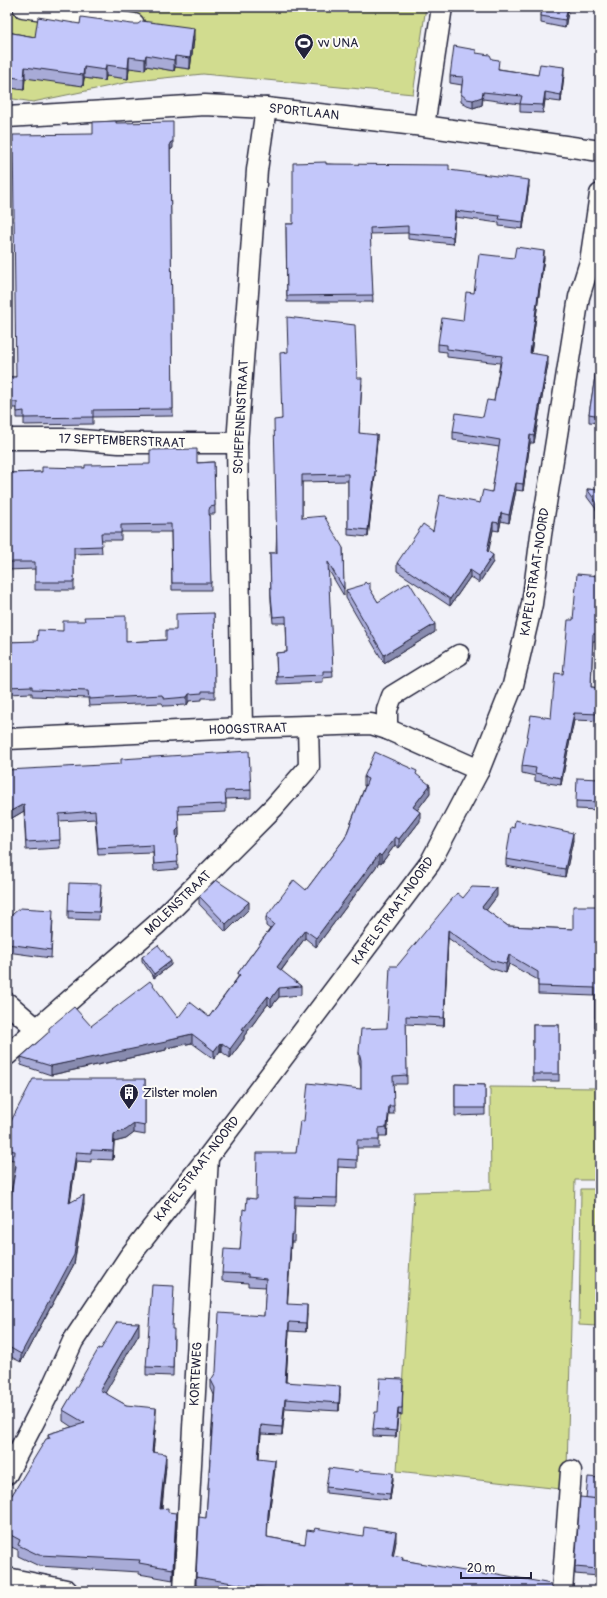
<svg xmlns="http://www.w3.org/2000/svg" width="607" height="1598" viewBox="0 0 607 1598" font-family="Pangolin,sans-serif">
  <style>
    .green { fill: #d1dc8f; stroke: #7a7f65; fill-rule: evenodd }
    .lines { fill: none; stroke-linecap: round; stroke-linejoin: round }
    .street-casing { stroke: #22223b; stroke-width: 23 }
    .secondary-casing { stroke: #22223b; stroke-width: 25 }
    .street { stroke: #fdfcf7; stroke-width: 20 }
    .secondary { stroke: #fdfcf7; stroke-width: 22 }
    .wall { fill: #a8abd7; stroke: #22223b }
    .shaded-wall { fill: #888baf; stroke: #22223b }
    .building { fill: #c3c7fa; stroke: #22223b }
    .labels { text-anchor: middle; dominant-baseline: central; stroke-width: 4; stroke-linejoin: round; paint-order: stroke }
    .poi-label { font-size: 13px; fill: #22223b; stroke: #fdfcf7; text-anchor: start }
    .street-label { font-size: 13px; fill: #22223b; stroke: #fdfcf7 }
  </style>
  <rect width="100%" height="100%" fill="#f1f1f8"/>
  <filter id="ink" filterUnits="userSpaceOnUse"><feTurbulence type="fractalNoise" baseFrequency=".025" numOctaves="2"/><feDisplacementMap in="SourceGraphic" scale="8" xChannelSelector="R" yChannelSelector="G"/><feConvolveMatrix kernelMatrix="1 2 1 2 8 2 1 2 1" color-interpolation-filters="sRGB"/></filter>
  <g filter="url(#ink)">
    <g class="green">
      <path d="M7 7H426L413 94 203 74 134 81 33 102 7 98V91L11 92V88L24 90 7 43ZM73 34 190 69 175 67 174 71 146 66 129 68 128 79 106 76 105 81 84 78 83 86Z"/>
      <polygon points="490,1087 600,1088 600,1180 575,1180 567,1468 562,1468 561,1489 397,1471 414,1192 491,1190"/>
      <polygon points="581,1189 600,1189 597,1326 579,1325"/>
    </g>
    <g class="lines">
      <defs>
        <g id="street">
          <polyline points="23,7 134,24"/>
          <polyline points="7,117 205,105 266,108 424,126 600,151"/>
          <polyline points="424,126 442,7"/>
          <polyline points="7,439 69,439 119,443 237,443"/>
          <polyline points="242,728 237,443 257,170 266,108"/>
          <polyline points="387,729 387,710 392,696 459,655"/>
          <polyline points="7,739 242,728 371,724 387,729 479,770"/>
          <polyline points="7,1003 37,1029"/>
          <polyline points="7,1055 156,925 274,807 309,767 308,727"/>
          <polyline points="7,1474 51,1389 73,1341 129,1257 208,1157 430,863 479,770 513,685 532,604 541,535 579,297 590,262 600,194"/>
          <polyline points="184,1591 208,1157"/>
          <polyline points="562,1591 571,1471"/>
        </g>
        <polyline id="secondary" points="7,1579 66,1591"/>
      </defs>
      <use href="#street" class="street-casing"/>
      <use href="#secondary" class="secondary-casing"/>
      <use href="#street" class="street"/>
      <use href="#secondary" class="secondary"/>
    </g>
    <g class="wall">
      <polygon points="542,7 569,7 565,28 541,23 541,16"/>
      <polygon points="80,24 194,39 190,69 175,67 174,71 146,66 145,70 129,68 128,79 106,76 105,81 84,78 83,86 25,78 24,90 11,88 11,92 7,91 7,32 35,37"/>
      <polygon points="476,53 499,69 538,75 564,75 561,102 545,100 543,113 520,112 520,104 483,99 482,105 473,108 467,106 461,102 461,94 462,85 450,83 450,76"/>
      <polygon points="116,123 173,148 170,150 173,416 93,417 93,424 24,425 24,418 17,418 17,408 9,408 8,377 16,377 93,134"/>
      <polygon points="326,164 449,170 529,186 523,229 499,226 499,223 455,217 453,244 408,239 408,233 370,234 373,302 287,302 286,224 293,224"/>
      <polygon points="514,258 544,258 531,353 548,364 534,443 530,443 523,491 516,490 509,523 501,521 499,531 493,530 488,552 493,562 479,583 470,577 450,606 397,571 397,563 433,531 480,503 492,492 499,447 453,440 453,432 483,417 494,401 500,363 447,357 447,352 438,351 438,344 463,321 474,293"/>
      <polygon points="600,345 600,423 589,422 589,414"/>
      <polygon points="357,378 362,384 359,433 377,441 374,469 375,476 368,537 348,535 348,481 302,482 302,518 343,548 344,596 328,569 333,677 323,678 323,682 277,684 276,653 287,652 286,623 273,623 271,601 270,553 276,553 281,419"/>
      <polygon points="214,462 215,514 210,514 209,515 211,590 172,590 171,532 121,532 121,540 101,540 102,553 74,554 74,590 35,590 35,569 7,570 7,473 42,472 85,468"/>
      <polygon points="600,483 600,518 596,518 596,509 587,497 587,489 599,490"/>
      <polygon points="600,573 600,641 593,641 591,687 600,688 600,721 574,720 561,785 535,781 535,776 522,773 522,766 551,718 563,674 573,620 599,576"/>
      <polygon points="346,590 370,590 378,602 435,632 384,663 346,598"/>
      <polygon points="214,613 215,698 202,698 202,700 189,701 187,705 164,706 162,703 89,706 88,698 32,696 32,693 7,694 7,642 126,642 166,640 176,630"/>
      <polygon points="7,770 251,790 251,798 226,799 226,812 178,814 179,836 176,839 178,869 154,871 153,853 98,855 95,819 59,821 60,848 26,850 24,811 7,821"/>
      <polygon points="417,775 430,793 417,810 420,821 399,848 395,845 381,864 379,863 316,947 305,938 281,971 301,986 301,995 279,997 271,1007 268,1004 244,1036 244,1039 230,1058 222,1052 221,1053 220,1051 214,1059 192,1043 166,1048 166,1050 51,1075 21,1065 21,1057 91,1026 178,1018 209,1017 238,977 238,973 270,929 266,926 266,917 306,890 345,838 365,786 364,786 364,777"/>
      <polygon points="600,779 600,810 576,809 576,801"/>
      <polygon points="573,840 565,877 506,866 506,859"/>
      <polygon points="101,892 99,920 68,919 68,911"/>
      <polygon points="199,896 249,909 226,932 199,904"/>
      <polygon points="497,896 486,910 508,926 573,929 598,906 600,896 600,1027 595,1027 595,996 538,994 538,980 509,964 506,973 490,968 448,938 444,1026 406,1024 407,1084 393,1084 394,1114 389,1114 387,1136 379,1136 379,1148 357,1148 357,1168 338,1167 337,1206 295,1205 294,1242 291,1242 287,1304 307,1314 306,1332 289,1331 286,1382 340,1394 339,1411 285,1408 282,1435 261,1434 259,1458 275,1468 268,1523 267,1537 305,1544 396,1541 393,1556 403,1560 553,1591 228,1591 196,1586 196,1577 206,1518 214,1395 211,1388 211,1380 264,1316 266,1287 248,1286 248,1283 222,1281 222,1273 240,1250 246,1210 256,1199 296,1153 304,1121 361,1089 361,1068 359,1061 359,1052 387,1028 397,966 463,898"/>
      <polygon points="53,918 51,958 7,952 7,919"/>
      <polygon points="142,957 171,965 154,978 142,961"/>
      <rect x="533" y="1025" width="26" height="56"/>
      <polygon points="145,1079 145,1135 134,1133 126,1139 114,1142 113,1160 91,1159 91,1162 76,1161 70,1202 84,1204 74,1264 21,1362 7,1355 7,1218 14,1174 14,1160 7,1159 7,1120 11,1121"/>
      <polygon points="455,1084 485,1085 485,1115 455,1116"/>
      <polygon points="600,1286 600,1313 599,1313 599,1304"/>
      <polygon points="172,1329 174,1337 173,1376 146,1375 146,1367"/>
      <polygon points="139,1334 104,1393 126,1405 156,1420 153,1453 166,1465 162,1509 168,1512 176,1524 173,1580 139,1574 139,1572 39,1566 18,1556 18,1550 7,1545 7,1498 12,1495 48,1439 48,1434 72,1427 63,1421 63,1410 101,1349"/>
      <polygon points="403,1385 402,1415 398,1414 396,1437 373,1436 373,1429 378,1412"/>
      <polygon points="358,1472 393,1479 390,1500 326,1493 326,1487"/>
      <polygon points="600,1478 600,1526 598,1551 599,1558 598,1576 575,1574 575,1567 586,1498"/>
    </g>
    <g class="shaded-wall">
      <polygon points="568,7 569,7 565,28 565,20"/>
      <polygon points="194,28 194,39 190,69 190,58"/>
      <polygon points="146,55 146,66 145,70 145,59"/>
      <polygon points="175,56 175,67 174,71 174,60"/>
      <polygon points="129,57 129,68 128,79 128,68"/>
      <polygon points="106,65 106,76 105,81 105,70"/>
      <polygon points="25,67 25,78 24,90 24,79"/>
      <polygon points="84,67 84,78 83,86 83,75"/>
      <polygon points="564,67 564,75 561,102 561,95"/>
      <polygon points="483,92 482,105 473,108 473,100"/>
      <polygon points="545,92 545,100 543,113 543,105"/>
      <polygon points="173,141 173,148 170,150 170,143"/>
      <polygon points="529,180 529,186 523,229 523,222"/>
      <polygon points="455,211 455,217 453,244 453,237"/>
      <polygon points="544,251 544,258 530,361 530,353"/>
      <polygon points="548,356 548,364 534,443 534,436"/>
      <polygon points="377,435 377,441 374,476 374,469"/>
      <polygon points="530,435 530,443 523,491 523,484"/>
      <polygon points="375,470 375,476 368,537 368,530"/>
      <polygon points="516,483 516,490 509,523 509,515"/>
      <polygon points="501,513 501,521 499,531 499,523"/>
      <polygon points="493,522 493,530 487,559 487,551"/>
      <polygon points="493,555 493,562 479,583 479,576"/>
      <polygon points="470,570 470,577 450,606 450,599"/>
      <polygon points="435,624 435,632 384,663 384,655"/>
      <polygon points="189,694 189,701 187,705 187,697"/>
      <polygon points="574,713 574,720 561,785 561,778"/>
      <polygon points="430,785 430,793 413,816 413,807"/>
      <polygon points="24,804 24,811 7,821 7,813"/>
      <polygon points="420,812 420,821 399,848 399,839"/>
      <polygon points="179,828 179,836 176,839 176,831"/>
      <polygon points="573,833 573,840 565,877 565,869"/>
      <polygon points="395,837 395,845 381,864 381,856"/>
      <polygon points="379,854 379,863 316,947 316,938"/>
      <polygon points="497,888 497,896 482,916 482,907"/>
      <polygon points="249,902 249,909 226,932 226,924"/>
      <polygon points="305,930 305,938 277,976 277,967"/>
      <polygon points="448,930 448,938 444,1026 444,1018"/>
      <polygon points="509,955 509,964 506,973 506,964"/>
      <polygon points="171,961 171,965 154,978 154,974"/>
      <polygon points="279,988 279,997 271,1007 271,999"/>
      <polygon points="268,996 268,1004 244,1036 244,1039 230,1058 230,1049 242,1029"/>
      <polygon points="192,1034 192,1043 166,1048 166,1050 51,1075 51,1066"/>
      <polygon points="220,1043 220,1051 214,1059 214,1051"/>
      <polygon points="222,1043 222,1052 221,1053 221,1044"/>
      <polygon points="389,1106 389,1114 387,1136 387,1127"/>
      <polygon points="134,1124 134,1133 126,1139 114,1142 113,1160 114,1134"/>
      <polygon points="76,1152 76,1161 69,1212 69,1203"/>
      <polygon points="84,1195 84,1204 74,1264 21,1362 21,1354"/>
      <polygon points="291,1234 291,1242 287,1313 287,1304"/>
      <polygon points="307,1305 307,1314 306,1332 306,1323"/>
      <polygon points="289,1322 289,1331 285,1390 285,1382"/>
      <polygon points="139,1323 139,1334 100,1402 100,1390"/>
      <polygon points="340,1386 340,1394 339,1411 339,1403"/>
      <polygon points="285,1399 285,1408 282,1435 282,1427"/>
      <polygon points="156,1408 156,1420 152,1464 152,1452"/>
      <polygon points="398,1408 398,1414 396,1437 396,1431"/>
      <polygon points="261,1425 261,1434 258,1467 258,1458"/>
      <polygon points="166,1454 166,1465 160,1520 160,1509"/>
      <polygon points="275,1460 275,1468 268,1523 268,1514"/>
      <polygon points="393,1473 393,1479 390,1500 390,1494"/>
      <polygon points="176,1513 176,1524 173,1580 173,1569"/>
      <polygon points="600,1520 600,1526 598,1558 598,1551"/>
      <polygon points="396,1532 396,1541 392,1564 392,1555"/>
    </g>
    <g class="building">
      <polygon points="542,7 568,7 565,20 541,16"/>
      <polygon points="38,17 80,24 81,17 132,24 138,24 142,21 194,28 190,58 175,56 174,60 146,55 145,59 129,57 128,68 106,65 105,70 84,67 83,75 25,67 24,79 11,77 11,81 7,80 7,32 35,37"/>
      <polygon points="454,46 476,50 476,53 490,55 492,59 499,60 498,69 538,75 540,64 564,67 561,95 545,92 543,105 520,104 522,96 483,92 482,97 473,100 467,99 461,94 463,77 450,76"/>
      <polygon points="116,121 116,123 173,122 173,141 170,143 173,409 93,410 93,417 24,418 24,411 17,412 17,402 9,402 8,377 16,377 13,135 93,134 93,122"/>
      <polygon points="326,162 326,164 449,165 449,170 529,180 523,222 499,219 500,216 455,211 453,237 408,233 408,226 370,228 373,295 287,296 286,224 293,224 293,163"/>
      <polygon points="516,247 544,251 530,353 548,356 534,436 530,435 523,484 516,483 509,515 501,513 499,523 493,522 487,551 493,555 479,576 470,570 450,599 397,563 423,524 433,531 440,495 480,503 483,490 492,492 500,440 453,432 456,413 483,417 487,400 494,401 502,356 447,349 447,345 438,344 442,318 463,321 466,292 474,293 479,254 514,258"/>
      <polygon points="287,317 355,325 357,378 362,378 359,433 377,435 374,469 375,470 368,530 348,528 348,474 302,475 302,518 324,516 343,548 344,589 328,562 333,671 323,671 323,675 277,677 276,653 287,652 286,616 273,617 271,595 270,553 277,553 274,420 282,419 280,353 288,352"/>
      <polygon points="600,345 600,416 589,414"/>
      <polygon points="197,449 197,463 214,462 215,506 210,507 209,510 211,583 172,583 171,524 121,525 121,533 101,533 102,546 74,547 74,582 35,582 35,562 7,562 7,473 42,472 42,467 85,468 85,465 150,464 150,450"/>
      <polygon points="600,483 600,511 596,510 597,503 587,489 599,490"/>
      <polygon points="599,573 600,573 600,634 593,634 591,687 600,688 600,714 574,713 561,778 535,773 536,768 522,766 531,715 551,718 555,673 563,674 568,620 573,620 577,574 599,576"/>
      <polygon points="365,582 367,584 370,583 370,589 378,602 409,582 435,624 384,655 346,590 363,585"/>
      <polygon points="214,613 215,691 202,691 202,693 189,694 187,697 164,699 162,695 89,699 88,691 32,689 32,686 7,687 7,685 9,682 7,682 7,642 37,641 38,630 63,631 63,621 85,621 84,617 126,616 126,642 166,640 166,630 176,630 176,614"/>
      <polygon points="249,751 251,790 225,791 226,804 178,806 179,828 176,831 178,862 154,864 153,845 98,848 95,811 59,814 60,840 26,842 24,804 7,813 7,770 121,764 121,759"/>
      <polygon points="375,752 417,771 416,774 430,785 413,807 420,812 399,839 395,837 381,856 379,854 316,938 305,930 277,967 301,986 279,988 271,999 268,996 242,1029 244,1030 230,1049 222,1043 221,1044 220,1043 214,1051 192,1034 166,1040 166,1042 51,1066 21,1057 49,1032 49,1028 74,1007 91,1026 150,981 178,1018 190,1002 209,1017 240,975 238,973 274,924 266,917 294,880 306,890 345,838 368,779 364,777"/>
      <polygon points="577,778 600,779 600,802 576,801"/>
      <polygon points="515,820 573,833 565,869 506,859 511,827 514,828"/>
      <polygon points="216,880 249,902 226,924 199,896"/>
      <polygon points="69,883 101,884 99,912 68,911"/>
      <polygon points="472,887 497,888 482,907 508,926 573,929 573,906 598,906 599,896 600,896 600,1019 595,1018 595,988 538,986 538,972 509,955 506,964 490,960 448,930 444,1018 406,1016 407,1075 393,1076 394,1106 389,1106 387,1127 379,1128 379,1140 357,1140 357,1160 338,1159 337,1198 295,1197 294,1234 291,1234 287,1304 307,1305 306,1323 289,1322 285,1382 340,1386 339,1403 285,1399 282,1427 261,1425 258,1458 275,1460 268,1514 267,1537 305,1544 307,1530 314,1531 315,1528 363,1536 364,1527 396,1532 392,1555 403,1557 402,1560 487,1575 487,1572 551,1584 553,1590 553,1591 281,1591 196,1577 199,1517 206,1518 215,1388 211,1380 216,1372 219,1313 264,1316 266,1279 248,1277 248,1274 222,1273 224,1249 240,1250 243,1209 246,1210 247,1198 256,1199 257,1153 296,1153 300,1121 304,1121 308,1083 361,1089 361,1060 359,1052 361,1029 387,1028 390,966 397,966 457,893 463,898"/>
      <polygon points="20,908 53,910 51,950 7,944 7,919"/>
      <polygon points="158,945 171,961 154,974 142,957"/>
      <rect x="533" y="1025" width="26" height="49"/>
      <polygon points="33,1079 145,1079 145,1126 134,1124 126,1130 114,1134 113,1151 91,1150 91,1153 76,1152 69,1203 84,1195 74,1255 21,1354 7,1346 7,1300 10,1294 7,1293 7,1218 16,1166 14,1165 15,1151 7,1150 7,1120 11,1121"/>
      <polygon points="455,1084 485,1085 485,1108 455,1108"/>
      <polygon points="152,1285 174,1286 172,1329 174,1329 173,1368 146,1367"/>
      <rect x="599" y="1286" width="1" height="18"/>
      <polygon points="117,1322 139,1323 100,1390 126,1405 156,1408 152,1452 166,1454 160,1509 168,1508 168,1512 176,1513 173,1569 139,1563 140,1560 39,1555 18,1545 20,1540 7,1533 7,1498 9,1494 12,1495 46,1439 50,1438 48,1434 85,1423 63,1410 99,1348 101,1349"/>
      <polygon points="380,1378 403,1379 402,1408 398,1408 396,1431 373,1429 375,1412 378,1412"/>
      <polygon points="329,1468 358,1472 359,1470 393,1473 390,1494 326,1487"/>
      <polygon points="588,1477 600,1478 600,1499 586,1498"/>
      <polygon points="580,1497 600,1499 600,1520 598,1551 599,1551 598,1569 575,1567"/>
    </g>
  </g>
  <defs>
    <symbol id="stadium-pin" viewBox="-11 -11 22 30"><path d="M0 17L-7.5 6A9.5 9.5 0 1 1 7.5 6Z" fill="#22223b" stroke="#fdfcf7"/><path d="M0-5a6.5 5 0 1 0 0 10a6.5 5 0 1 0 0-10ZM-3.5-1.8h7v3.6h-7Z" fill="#fff"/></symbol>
    <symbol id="building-pin" viewBox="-11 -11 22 30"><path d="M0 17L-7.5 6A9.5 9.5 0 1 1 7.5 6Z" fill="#22223b" stroke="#fdfcf7"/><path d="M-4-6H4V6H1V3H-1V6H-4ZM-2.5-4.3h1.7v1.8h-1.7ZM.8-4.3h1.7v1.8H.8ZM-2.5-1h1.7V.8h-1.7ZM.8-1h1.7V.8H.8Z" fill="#fff"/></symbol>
  </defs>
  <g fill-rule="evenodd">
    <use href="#stadium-pin" x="293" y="32" width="22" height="30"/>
    <use href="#building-pin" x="118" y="1082" width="22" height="30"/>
  </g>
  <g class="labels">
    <g class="poi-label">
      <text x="318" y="43">vv UNA</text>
      <text x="143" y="1093">Zilster molen</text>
    </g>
    <g class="street-label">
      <text transform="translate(304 112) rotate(6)">SPORTLAAN</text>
      <text transform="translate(241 417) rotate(-87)">SCHEPENENSTRAAT</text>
      <text transform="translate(122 441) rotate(2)">17 SEPTEMBERSTRAAT</text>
      <text transform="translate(535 572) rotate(-81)">KAPELSTRAAT-NOORD</text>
      <text transform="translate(248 729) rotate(-2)">HOOGSTRAAT</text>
      <text transform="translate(178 903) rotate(-44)">MOLENSTRAAT</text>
      <text transform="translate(393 911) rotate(-54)">KAPELSTRAAT-NOORD</text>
      <text transform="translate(197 1169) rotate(-52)">KAPELSTRAAT-NOORD</text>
      <text transform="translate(196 1374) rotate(-87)">KORTEWEG</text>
    </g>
  </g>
  <rect width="607" height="1598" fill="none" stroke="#fdfcf7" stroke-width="24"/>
  <rect x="12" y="12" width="583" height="1574" fill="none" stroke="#22223b" stroke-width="1.5" filter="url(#ink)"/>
  <path d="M461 1572v6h70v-6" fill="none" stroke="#22223b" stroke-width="2"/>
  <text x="467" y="1572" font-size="12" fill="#22223b" stroke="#fdfcf7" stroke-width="3" paint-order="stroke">20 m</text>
</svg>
